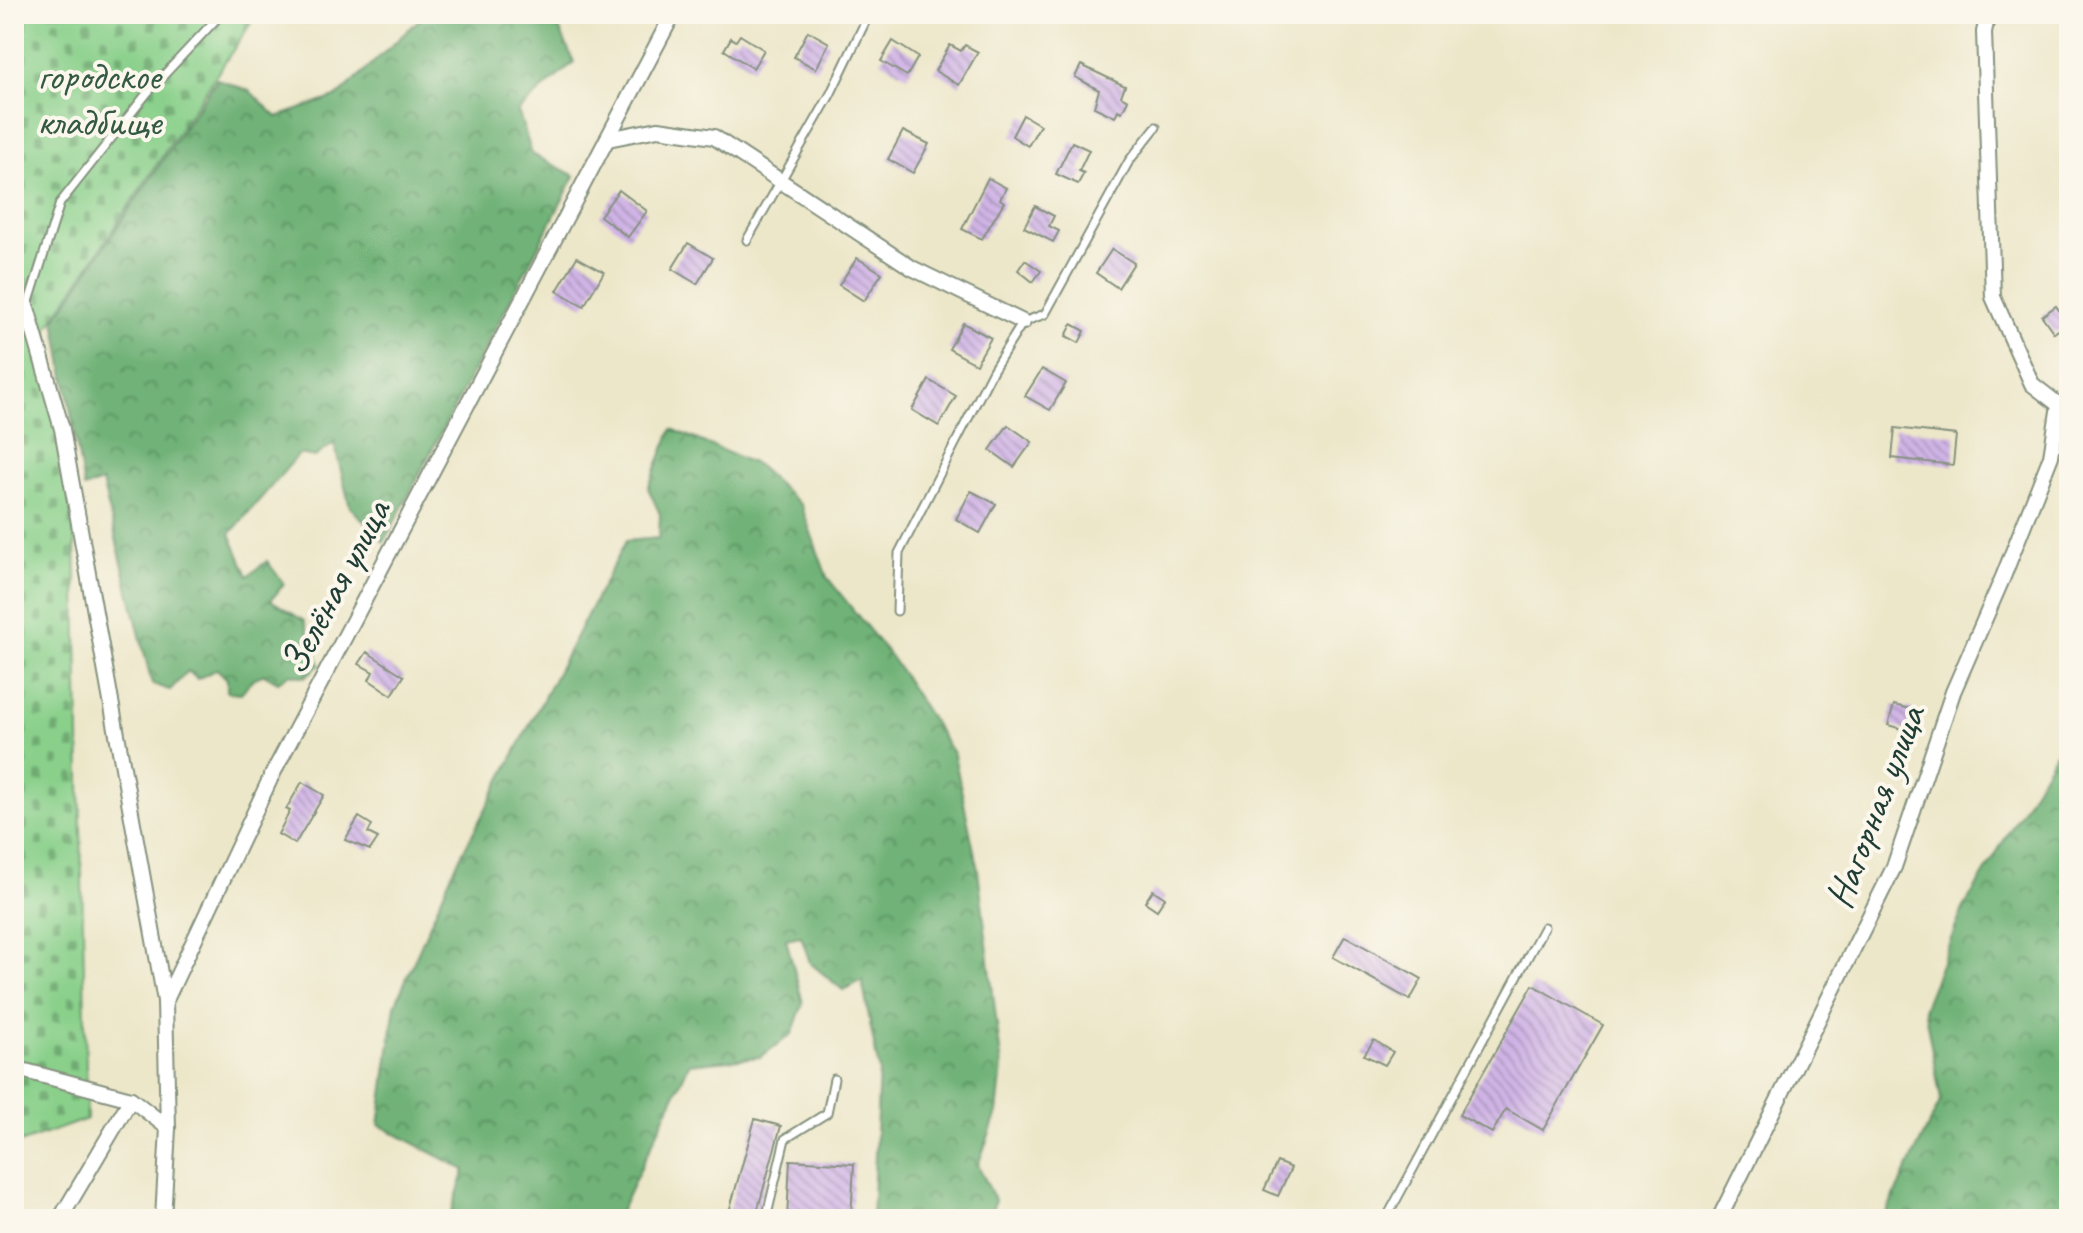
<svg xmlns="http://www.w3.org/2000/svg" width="2083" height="1233" viewBox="0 0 2083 1233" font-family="Caveat,sans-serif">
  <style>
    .forest { fill: url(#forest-crowns); stroke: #477856; stroke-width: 2 }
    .cemetery { fill: url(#cemetery-stones); stroke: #548660; stroke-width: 2 }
    .building { fill: url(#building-back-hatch) }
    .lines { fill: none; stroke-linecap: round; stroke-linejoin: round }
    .lane-casing { stroke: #86927f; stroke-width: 11 }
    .street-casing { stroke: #86927f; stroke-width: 18 }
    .path { stroke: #86927f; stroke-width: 3; stroke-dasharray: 2 6; stroke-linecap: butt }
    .lane { stroke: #fff; stroke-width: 7 }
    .street { stroke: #fff; stroke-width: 14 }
    .labels { text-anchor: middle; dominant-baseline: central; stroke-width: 8; stroke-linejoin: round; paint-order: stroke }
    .park-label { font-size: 40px; fill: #345a45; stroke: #fbf7ec }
    .street-label { font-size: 40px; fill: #1f3d34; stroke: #fbf7ec }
  </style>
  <defs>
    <pattern id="forest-crowns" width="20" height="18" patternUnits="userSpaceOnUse" patternTransform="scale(2)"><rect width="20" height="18" fill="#6fb277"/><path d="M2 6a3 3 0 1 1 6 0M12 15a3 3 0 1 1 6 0" fill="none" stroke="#5b9262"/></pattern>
    <pattern id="cemetery-stones" width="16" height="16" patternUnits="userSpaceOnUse" patternTransform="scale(2)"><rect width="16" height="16" fill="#8ad08b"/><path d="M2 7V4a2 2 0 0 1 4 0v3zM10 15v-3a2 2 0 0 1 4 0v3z" fill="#70aa72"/></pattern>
    <pattern id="building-back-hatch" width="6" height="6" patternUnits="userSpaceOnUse" patternTransform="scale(2)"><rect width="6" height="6" fill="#d0b4e6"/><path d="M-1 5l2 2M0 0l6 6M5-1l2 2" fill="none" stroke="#a894bb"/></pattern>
  </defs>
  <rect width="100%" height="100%" fill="#fbf7ec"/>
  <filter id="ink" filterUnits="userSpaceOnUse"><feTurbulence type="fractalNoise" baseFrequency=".0125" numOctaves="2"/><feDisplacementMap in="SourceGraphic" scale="16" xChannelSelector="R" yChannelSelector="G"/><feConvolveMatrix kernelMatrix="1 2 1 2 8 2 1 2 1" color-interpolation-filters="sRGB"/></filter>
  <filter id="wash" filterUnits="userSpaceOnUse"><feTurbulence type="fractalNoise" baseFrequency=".006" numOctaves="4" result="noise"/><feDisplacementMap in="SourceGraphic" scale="32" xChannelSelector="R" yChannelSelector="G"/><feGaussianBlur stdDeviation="1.8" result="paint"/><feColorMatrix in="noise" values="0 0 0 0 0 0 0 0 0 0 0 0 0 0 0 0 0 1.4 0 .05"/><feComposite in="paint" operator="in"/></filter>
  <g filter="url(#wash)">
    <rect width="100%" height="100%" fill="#ede7ca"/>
    <g class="forest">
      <polygon points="425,14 553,14 574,62 518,111 532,154 575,176 384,542 350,507 334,443 315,457 299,454 230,534 248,576 267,561 284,584 271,600 304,621 320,665 305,677 290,674 278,682 264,674 253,679 241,693 227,692 227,679 217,669 197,679 188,671 170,690 152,684 102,482 84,488 55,320 217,79 250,91 277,117 338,96"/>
      <polygon points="672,429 757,465 801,505 827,577 894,661 954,755 978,870 1002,1067 997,1113 978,1165 995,1200 990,1219 872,1219 879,1071 862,980 843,990 810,963 801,936 786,939 803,1003 792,1034 760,1057 689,1064 617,1219 449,1219 465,1170 379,1125 395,1005 452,873 626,541 659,538 660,514 648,488"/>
      <polygon points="2069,731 2069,1219 1883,1219 1941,1100 1924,1007 1963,909"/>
    </g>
    <polygon class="cemetery" points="14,14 257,14 47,329 75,538 87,1119 14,1145"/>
    <g id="blocks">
      <g class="building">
        <polygon points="808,31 829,43 816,69 794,57"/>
        <polygon points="740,35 764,50 753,68 724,50 731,38 736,41"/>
        <polygon points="893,41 918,57 907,76 881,61"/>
        <polygon points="950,45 961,51 965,45 978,52 959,85 935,71"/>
        <polygon points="1081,65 1125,86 1121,96 1128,100 1122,112 1118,110 1115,117 1094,107 1099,90 1075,77"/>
        <polygon points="1023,115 1040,125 1028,146 1012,136"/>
        <polygon points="903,131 929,144 913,173 888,159"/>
        <polygon points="1072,142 1089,150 1079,171 1084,173 1078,184 1056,174"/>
        <polygon points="988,178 1006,188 1000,199 1004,202 982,239 962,229"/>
        <polygon points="619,190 647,211 628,237 600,216"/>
        <polygon points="1035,206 1054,216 1049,226 1059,231 1053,242 1024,227"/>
        <polygon points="688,243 713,258 697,284 672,269"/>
        <polygon points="1112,249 1134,263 1118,288 1096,273"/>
        <polygon points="577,257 604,272 584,306 557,291"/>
        <polygon points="857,258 882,273 864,301 839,285"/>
        <polygon points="1025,260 1041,271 1033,282 1018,270"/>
        <polygon points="2056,306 2068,323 2054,333 2042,316"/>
        <polygon points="963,323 991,338 976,364 949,349"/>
        <polygon points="1072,324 1085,331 1079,343 1066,336"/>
        <polygon points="1042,369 1066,383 1050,410 1025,396"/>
        <polygon points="929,380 956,396 939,426 912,410"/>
        <polygon points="1008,425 1032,442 1014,467 990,450"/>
        <polygon points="1895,428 1956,435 1953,465 1892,458"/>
        <polygon points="971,491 996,504 980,533 956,519"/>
        <polygon points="367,652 404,676 392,695 369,680 373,672 359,664"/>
        <polygon points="1894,705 1918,711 1912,732 1888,725"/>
        <polygon points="302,782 324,795 295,844 278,834 290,811 286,809"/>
        <polygon points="359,817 372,825 368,833 378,838 370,850 345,840"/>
        <polygon points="1153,890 1165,898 1157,910 1145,902"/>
        <polygon points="1345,936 1422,979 1410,1000 1333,957"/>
        <polygon points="1533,985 1603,1025 1543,1130 1506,1109 1492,1133 1459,1115"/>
        <polygon points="1374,1040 1393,1052 1385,1065 1364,1055"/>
        <polygon points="755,1119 781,1126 755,1219 727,1219"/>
        <polygon points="790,1160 854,1164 851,1219 787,1219"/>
        <polygon points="1277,1162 1291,1168 1278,1196 1264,1190"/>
      </g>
    </g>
  </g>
  <g filter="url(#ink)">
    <use href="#blocks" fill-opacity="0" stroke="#86927f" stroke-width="2"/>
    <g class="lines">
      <defs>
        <g id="lane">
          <polyline points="747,240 830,95 869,14"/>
          <polyline points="27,308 60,203 148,92 221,14"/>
          <polyline points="897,611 899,553 993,370 1023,322 1045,314 1129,161 1156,127"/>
          <polyline points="766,1219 785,1139 827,1113 834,1079"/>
          <polyline points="1386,1219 1544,927"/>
        </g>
        <g id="street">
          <polyline points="1988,14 1984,32 1993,297 2032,384 2059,405"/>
          <polyline points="608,139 658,129 714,137 912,268 1023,322"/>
          <polyline points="27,308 62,429 165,1001"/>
          <polyline points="14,1068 131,1099 168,1128"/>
          <polyline points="60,1219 131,1099"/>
          <polyline points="163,1219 168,1128 165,1002 272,775 673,14"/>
          <polyline points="1719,1219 1894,867 1953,692 2003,577 2051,456 2059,405"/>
        </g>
      </defs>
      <use href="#lane" class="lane-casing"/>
      <use href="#street" class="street-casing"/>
      <polyline class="path" points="14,361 26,362"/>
      <use href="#lane" class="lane"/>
      <use href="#street" class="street"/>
    </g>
  </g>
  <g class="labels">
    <g class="park-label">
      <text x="99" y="76">городское<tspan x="99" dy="46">кладбище</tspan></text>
    </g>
    <g class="street-label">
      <text transform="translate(335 587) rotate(-62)">Зелёная улица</text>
      <text transform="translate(1875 807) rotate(-69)">Нагорная улица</text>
    </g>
  </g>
  <rect width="2083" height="1233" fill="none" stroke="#fbf7ec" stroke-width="48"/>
</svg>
